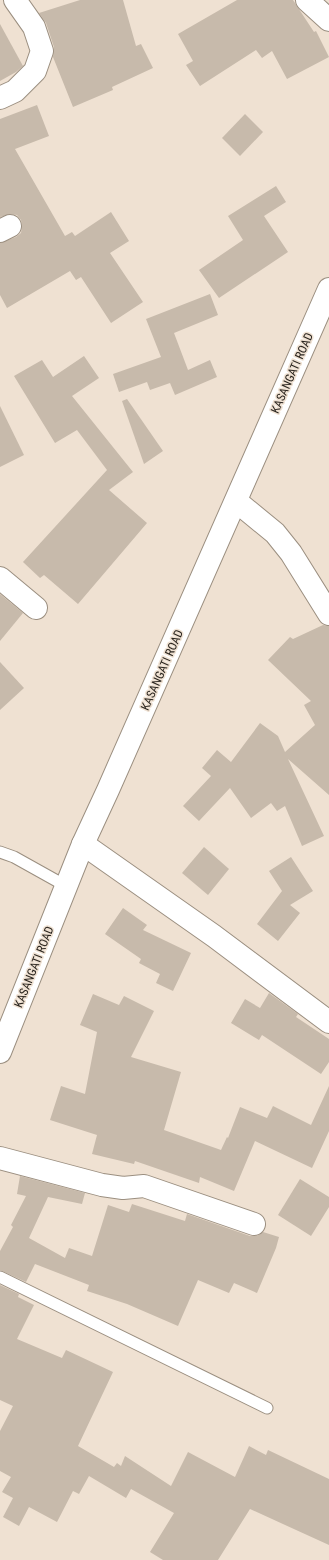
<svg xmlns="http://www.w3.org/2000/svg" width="329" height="1560" viewBox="0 0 329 1560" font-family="'Roboto Condensed',sans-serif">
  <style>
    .building { fill: #c7baab }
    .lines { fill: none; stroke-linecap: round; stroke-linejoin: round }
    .lane-casing { stroke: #9b8f80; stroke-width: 13 }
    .street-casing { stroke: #9b8f80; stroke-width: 24 }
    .secondary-casing { stroke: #9b8f80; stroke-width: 24 }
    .lane { stroke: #fff; stroke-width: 11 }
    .street { stroke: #fff; stroke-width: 22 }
    .secondary { stroke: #fff; stroke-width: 22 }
    .labels { text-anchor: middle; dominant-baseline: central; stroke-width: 3; stroke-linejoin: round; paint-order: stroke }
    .street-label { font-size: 12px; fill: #2a251f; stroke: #efe1d2 }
  </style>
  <rect width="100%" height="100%" fill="#efe1d2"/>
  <g class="building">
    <polygon points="80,0 123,0 136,46 141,44 153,68 112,87 113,90 73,107 53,57 54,47 46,23 39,13"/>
    <polygon points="237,0 293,0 314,32 316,31 329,57 287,79 272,51 262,58 256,50 200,86 186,65 193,61 178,34"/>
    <polygon points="0,24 23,66 16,72 0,81"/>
    <polygon points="37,105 49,136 15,149 65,236 72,232 75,236 111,212 129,241 110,253 143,302 111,323 81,277 76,280 70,271 7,308 0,295 0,243 16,237 21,233 22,226 21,220 17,215 10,214 0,217 0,119"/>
    <polygon points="245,114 263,132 240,156 222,138"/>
    <polygon points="276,186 286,202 264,216 288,252 219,298 199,270 243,240 228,216"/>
    <polygon points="210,294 218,315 174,333 188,370 210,360 217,377 175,395 170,383 150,390 147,382 119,392 113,374 161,357 146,319"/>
    <polygon points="84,356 99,378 72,396 133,472 109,490 147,523 78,604 44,575 40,578 23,562 107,470 77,430 55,443 14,376 42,360 53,377"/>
    <polygon points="127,399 163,451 144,464 122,401"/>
    <polygon points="0,406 24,455 0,467"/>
    <polygon points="0,594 23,613 0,641"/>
    <polygon points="323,625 329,626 329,795 288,759 324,836 302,846 285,806 277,811 271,803 251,818 230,788 199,821 183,806 211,776 202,768 217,750 231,762 260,723 278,736 285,752 315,725 304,705 311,701 268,660 290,637 293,639"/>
    <polygon points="0,662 24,688 0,710"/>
    <polygon points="204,847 229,869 208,895 182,873"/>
    <polygon points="291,857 313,891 290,905 300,913 278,941 257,924 282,891 269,871"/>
    <polygon points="123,908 147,925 143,930 191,953 173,991 156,983 160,974 139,963 141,959 105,934"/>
    <polygon points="269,993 298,1014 296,1017 329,1039 329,1062 321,1074 262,1035 259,1040 231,1023 245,999 260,1008"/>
    <polygon points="93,994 119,1005 124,996 154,1011 131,1057 181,1072 164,1130 221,1150 227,1137 228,1138 240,1107 267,1118 273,1106 311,1125 329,1086 329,1131 312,1168 255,1141 234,1191 200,1177 199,1183 135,1161 134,1164 92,1154 97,1135 50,1120 61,1086 85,1094 97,1032 80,1025"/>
    <polygon points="20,1176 85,1193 82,1204 48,1197 29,1238 65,1258 69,1248 92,1256 108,1205 129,1212 132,1204 185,1221 187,1214 250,1236 257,1236 263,1232 279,1237 276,1248 257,1293 234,1283 229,1293 198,1280 178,1326 127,1304 87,1291 89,1285 35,1264 26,1282 0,1270 0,1251 13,1227 11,1225 26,1196 17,1194"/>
    <polygon points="300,1179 329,1197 329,1207 311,1236 278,1215"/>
    <polygon points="0,1285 19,1294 18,1297 34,1305 17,1339 62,1358 66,1350 113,1372 78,1446 114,1467 117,1463 121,1466 125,1456 171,1486 188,1452 235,1477 249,1446 266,1455 268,1450 329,1479 329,1545 250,1509 218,1560 163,1560 150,1552 174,1513 131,1489 126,1498 89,1476 79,1494 73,1491 57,1522 29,1507 19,1526 3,1517 13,1498 2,1492 11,1477 0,1471 0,1431 13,1406 0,1400"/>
  </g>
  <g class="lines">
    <defs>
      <g id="lane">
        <polyline points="0,852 14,857 66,886"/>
        <polyline points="0,1277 267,1408"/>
      </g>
      <g id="street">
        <polyline points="307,0 329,20"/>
        <polyline points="0,98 15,91 35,71 42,51 34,27 15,0"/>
        <polyline points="0,231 10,226"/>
        <polyline points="236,501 275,533 291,553 329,614"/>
        <polyline points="0,578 36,608"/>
        <polyline points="83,844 214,936 329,1022"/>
        <polyline points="0,1158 102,1185 123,1188 144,1186 254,1224"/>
      </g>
      <polyline id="secondary" points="0,1052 83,844 108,790 329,289"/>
    </defs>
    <use href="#lane" class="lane-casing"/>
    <use href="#street" class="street-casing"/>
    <use href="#secondary" class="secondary-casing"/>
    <use href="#lane" class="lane"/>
    <use href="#street" class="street"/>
    <use href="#secondary" class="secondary"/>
  </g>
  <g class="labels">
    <g class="street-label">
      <text transform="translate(292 373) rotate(-66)">KASANGATI ROAD</text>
      <text transform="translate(162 670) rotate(-66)">KASANGATI ROAD</text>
      <text transform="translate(34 967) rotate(-68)">KASANGATI ROAD</text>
    </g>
  </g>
</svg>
